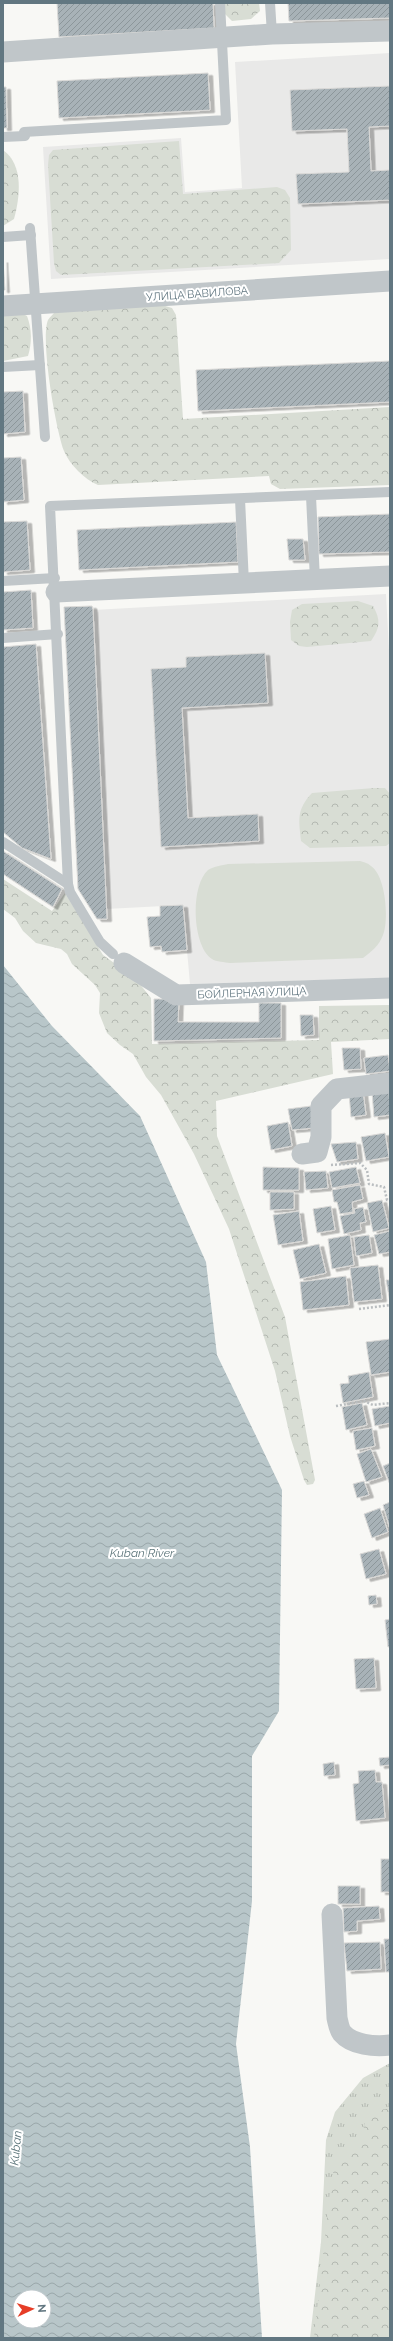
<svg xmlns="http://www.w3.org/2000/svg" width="393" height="2341" viewBox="0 0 393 2341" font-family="Raleway,sans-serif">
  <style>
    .built { fill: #e9e9e8 }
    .grass { fill: url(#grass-tufts) }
    .forest { fill: url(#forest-crowns) }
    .garden { fill: #d8ddd4 }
    .water { fill: url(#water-waves); fill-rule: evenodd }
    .building { fill: url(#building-hatch); stroke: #dad9d7; filter: url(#shadow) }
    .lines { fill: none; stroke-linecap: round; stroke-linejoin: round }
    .path { stroke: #babec0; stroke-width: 2.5; stroke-dasharray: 2 2; stroke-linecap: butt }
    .service { stroke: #c0c6c9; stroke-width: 10 }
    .minor { stroke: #c0c6c9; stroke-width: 21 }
    .labels { text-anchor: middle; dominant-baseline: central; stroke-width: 4; stroke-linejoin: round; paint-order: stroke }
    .street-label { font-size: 11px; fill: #627781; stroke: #fff }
    .water-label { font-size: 12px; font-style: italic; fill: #5d767b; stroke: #fff }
  </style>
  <defs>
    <pattern id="grass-tufts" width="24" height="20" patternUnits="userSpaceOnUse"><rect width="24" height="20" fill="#d8ddd4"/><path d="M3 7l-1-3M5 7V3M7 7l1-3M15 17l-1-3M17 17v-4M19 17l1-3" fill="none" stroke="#b3b8b1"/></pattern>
    <pattern id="forest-crowns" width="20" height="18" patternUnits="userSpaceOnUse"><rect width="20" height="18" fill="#d8ddd4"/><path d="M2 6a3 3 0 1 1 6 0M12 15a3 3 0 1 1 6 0" fill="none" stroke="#b3b8b1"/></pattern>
    <pattern id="water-waves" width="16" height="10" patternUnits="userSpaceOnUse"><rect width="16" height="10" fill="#b8c6c9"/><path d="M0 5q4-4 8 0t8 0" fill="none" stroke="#99a6a9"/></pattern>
    <pattern id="building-hatch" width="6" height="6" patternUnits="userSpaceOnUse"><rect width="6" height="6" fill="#a8b2b7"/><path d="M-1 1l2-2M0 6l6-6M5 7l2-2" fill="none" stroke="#8c969a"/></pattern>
    <filter id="shadow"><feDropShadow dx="4.5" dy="2.5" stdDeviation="0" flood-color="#0004"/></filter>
  </defs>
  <rect width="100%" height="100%" fill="#f8f8f5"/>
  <g class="built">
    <polygon points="390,53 390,259 51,279 43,147 181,138 185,192 242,188 235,62"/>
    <polygon points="386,594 390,669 390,978 190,984 183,905 106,909 93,610"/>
  </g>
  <polygon class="grass" points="390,2063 390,2338 310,2338 321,2242 326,2140 335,2112 363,2078"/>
  <g class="forest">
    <polygon points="223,3 259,3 260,11 251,19 232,21 223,12"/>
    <polygon points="179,141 183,194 277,187 285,190 290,198 291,250 279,263 61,275 56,271 54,263 48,165 49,155 53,150"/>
    <path d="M3 150C24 165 20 197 14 219L3 226Z"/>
    <path d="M162 305 172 308 176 315 183 419 390 407V485L280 489 271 484 269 476 98 485C84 479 70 465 64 451 56 430 40 340 48 320 50 317 54 313 56 311Z"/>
    <path d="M21 313 27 316C32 329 32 343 28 356L3 361V314Z"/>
    <path d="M358 601 373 606C381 620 380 628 371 641L307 647 299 646 291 640 290 622 292 610 302 604Z"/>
    <path d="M374 788H385L390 794V843L386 846 310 848 301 841C299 820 296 810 312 793Z"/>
    <polygon points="3,879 52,911 65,893 103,955 135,978 151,998 152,1044 319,1040 319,1006 390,1005 390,1039 331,1042 333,1074 216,1101 217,1136 285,1317 315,1480 313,1484 307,1485 304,1480 290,1436 275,1371 229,1229 194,1154 161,1095 146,1077 133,1054 120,1045 107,1033 99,1013 100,993 95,985 72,964 67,954 61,949 36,943 23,931 15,918 3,909"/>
    <polygon points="390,2108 390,2338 314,2338 331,2183 336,2160 362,2136 365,2122 376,2111"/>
  </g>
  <path class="garden" d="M360 861C363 862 368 863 371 866 386 876 389 920 383 935 379 946 372 951 363 958L230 963C225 962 216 962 212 959 192 946 190 886 208 870 212 867 223 865 228 864Z"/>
  <path class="water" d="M3 965 52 1026 140 1116 206 1262 217 1355 282 1490 279 1711 252 1756V1901L236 2044 250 2147 262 2338H3ZM20 2297H44V2321H20Z"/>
  <g class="building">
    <polygon points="57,3 213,3 214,28 59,37"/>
    <polygon points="288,3 390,3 390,18 289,21"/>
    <polygon points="208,73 210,110 59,118 57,81"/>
    <polygon points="390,86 390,126 369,127 371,171 390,170 390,200 298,204 296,174 349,172 347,129 292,131 290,90"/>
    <polygon points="3,87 6,87 7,128 3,128"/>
    <polygon points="3,260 5,290 3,290"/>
    <polygon points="390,361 390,402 198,411 196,370"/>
    <polygon points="23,391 25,432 3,434 3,392"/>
    <polygon points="21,457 24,500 3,502 3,458"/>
    <polygon points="390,514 390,552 319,554 318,517"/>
    <polygon points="27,521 30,570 3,572 3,522"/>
    <polygon points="236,522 238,562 79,570 77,530"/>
    <polygon points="287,539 303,539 305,560 289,560"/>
    <polygon points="31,590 33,628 3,630 3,592"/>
    <polygon points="92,606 93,610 107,919 97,919 78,889 64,607"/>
    <polygon points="36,644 51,859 22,848 3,832 3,647"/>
    <polygon points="265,653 268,703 182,708 188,818 258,814 259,841 161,847 151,669 186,667 186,657"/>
    <polygon points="3,851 62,889 53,907 3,874"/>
    <polygon points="183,905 187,950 162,952 161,946 150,947 147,917 160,916 160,906"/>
    <polygon points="154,999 179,999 178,1022 259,1022 259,1003 281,1003 281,1038 154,1041"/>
    <polygon points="300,1015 313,1015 314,1035 301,1036"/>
    <polygon points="342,1048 360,1048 361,1069 344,1070"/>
    <polygon points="388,1055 390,1071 366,1074 364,1058"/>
    <polygon points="389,1090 390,1115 374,1117 372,1092"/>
    <polygon points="363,1092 366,1115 351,1117 349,1093"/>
    <polygon points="311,1106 314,1128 292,1130 288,1109"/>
    <polygon points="288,1122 292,1146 271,1150 267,1126"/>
    <polygon points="385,1133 389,1157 366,1161 361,1137"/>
    <polygon points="356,1142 358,1159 337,1162 331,1144"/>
    <polygon points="263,1167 299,1168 299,1190 263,1190"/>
    <polygon points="356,1167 360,1183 332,1188 329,1172"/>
    <polygon points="326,1171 328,1188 306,1190 304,1172"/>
    <polygon points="360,1185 363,1199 352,1202 353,1212 340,1214 337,1202 334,1202 332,1190"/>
    <polygon points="270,1192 294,1192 294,1209 270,1210"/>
    <polygon points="382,1200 389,1228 373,1232 367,1203"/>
    <polygon points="331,1206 335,1230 317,1233 313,1209"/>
    <polygon points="363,1207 366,1222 360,1223 361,1230 344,1234 340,1216 355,1213 354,1209"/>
    <polygon points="299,1211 303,1241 278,1245 273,1215"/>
    <polygon points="390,1231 390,1252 379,1254 374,1235"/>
    <polygon points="350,1235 354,1265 332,1269 328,1239"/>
    <polygon points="369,1235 372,1253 356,1256 354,1237"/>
    <polygon points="319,1244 326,1273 300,1279 293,1250"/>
    <polygon points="378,1265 382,1299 354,1302 350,1268"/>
    <polygon points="346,1276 349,1305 303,1310 300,1282"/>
    <polygon points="386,1280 390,1280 390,1302"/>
    <polygon points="390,1339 390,1372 371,1375 366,1342"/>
    <polygon points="369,1372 373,1397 343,1403 340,1384 349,1383 348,1376"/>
    <polygon points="362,1403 367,1425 346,1430 342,1407"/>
    <polygon points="390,1406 390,1423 375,1426 372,1409"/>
    <polygon points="372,1428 375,1446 356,1450 353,1431"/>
    <polygon points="371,1449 382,1477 366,1482 357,1454"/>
    <polygon points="390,1463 390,1485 383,1466"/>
    <polygon points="364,1481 369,1495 357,1498 353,1484"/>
    <polygon points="390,1502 390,1529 383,1505"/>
    <polygon points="380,1508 388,1532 372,1538 364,1514"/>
    <polygon points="379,1549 386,1574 366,1579 360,1554"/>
    <polygon points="376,1595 377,1604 369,1605 368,1596"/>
    <polygon points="390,1619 390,1647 388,1647 385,1620"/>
    <polygon points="374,1658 376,1688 356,1689 354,1659"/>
    <polygon points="390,1757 390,1765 380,1766 379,1758"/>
    <polygon points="334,1762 335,1775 324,1776 323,1764"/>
    <polygon points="375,1770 376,1782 382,1782 385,1818 356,1821 353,1784 359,1783 358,1771"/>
    <rect x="381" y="1859" width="9" height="33"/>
    <rect x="338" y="1886" width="22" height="18"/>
    <polygon points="379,1906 380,1919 357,1921 357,1931 344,1932 343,1908"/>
    <polygon points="384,1939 390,1939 390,1972 386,1972"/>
    <polygon points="380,1942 381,1969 347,1971 344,1943"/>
  </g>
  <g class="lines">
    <g class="path">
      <polyline points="331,1165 360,1163 367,1170 369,1184 384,1187 387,1200 390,1199"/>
      <polyline points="359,1309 390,1305"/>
      <polyline points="336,1406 364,1401 373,1405 390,1403"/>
    </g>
    <g class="service">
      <polyline points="270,3 272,34"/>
      <polyline points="24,132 226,120 220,3"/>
      <polyline points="3,137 25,136"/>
      <polyline points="30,228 45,437"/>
      <polyline points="3,237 31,235"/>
      <polyline points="3,367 40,365"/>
      <polyline points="311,496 315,580"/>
      <polyline points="240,499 244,583"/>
      <polyline points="3,581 55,578"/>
      <polyline points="3,638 58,634"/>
      <polyline points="3,842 68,884"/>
      <polyline points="113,954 100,942 70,892 68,884 50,506 390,492"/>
    </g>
    <g class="minor">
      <polyline points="3,52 272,34 390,31"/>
      <polyline points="3,306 390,281"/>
      <polyline points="56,592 390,576"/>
      <polyline points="124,963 176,995 390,988"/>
      <polyline points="302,1154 317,1152 321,1137 321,1106 337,1089 390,1083"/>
      <path d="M332 1914 337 2018C338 2022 339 2029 342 2033 352 2045 375 2047 390 2045"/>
    </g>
  </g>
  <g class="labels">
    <g class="street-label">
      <text transform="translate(197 294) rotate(-4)">УЛИЦА ВАВИЛОВА</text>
      <text transform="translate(252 993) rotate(-2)">БОЙЛЕРНАЯ УЛИЦА</text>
    </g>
    <g class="water-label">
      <text x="142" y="1553">Kuban River</text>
      <text transform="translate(16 2148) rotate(-84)">Kuban</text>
    </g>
  </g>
  <rect width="393" height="2341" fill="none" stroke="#627781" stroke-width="8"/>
  <g transform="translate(32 2309) rotate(86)"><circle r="19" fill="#ffffff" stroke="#c0c9cd"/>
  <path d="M0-3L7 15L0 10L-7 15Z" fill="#e63d27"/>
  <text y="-6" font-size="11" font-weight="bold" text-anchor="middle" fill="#627781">N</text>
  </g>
</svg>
